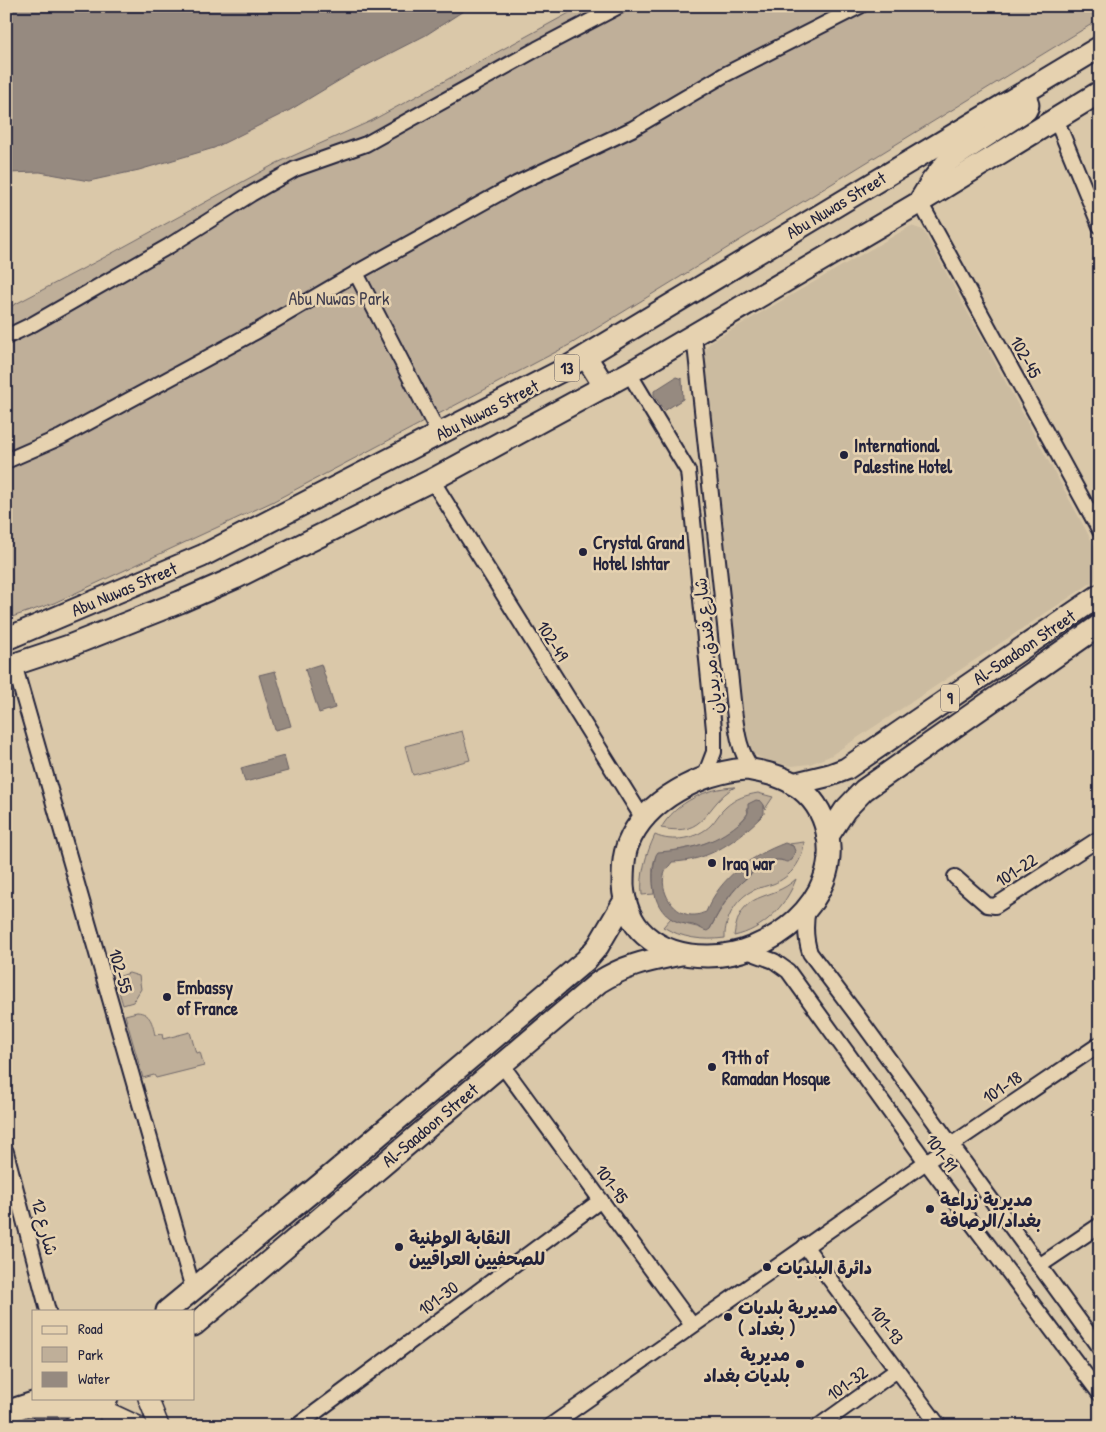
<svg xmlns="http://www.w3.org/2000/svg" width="1106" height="1432" viewBox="0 0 1106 1432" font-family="'Patrick Hand','Playpen Sans Arabic',sans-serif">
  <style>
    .built { fill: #cbbba0 }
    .green { fill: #bfaf99; stroke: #70686a }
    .water { fill: #968a80; stroke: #686064 }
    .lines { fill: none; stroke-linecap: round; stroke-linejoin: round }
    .street-casing { stroke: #22223b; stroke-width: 18 }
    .secondary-casing { stroke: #22223b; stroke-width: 22 }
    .primary-casing { stroke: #22223b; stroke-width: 25 }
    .street { stroke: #e6d2b0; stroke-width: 14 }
    .secondary { stroke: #e6d2b0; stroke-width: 19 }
    .primary { stroke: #e6d2b0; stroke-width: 21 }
    .poi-dot { fill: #22223b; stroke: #e6d2b0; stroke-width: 2 }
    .labels { text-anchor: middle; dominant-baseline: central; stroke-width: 5; stroke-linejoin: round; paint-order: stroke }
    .shield { fill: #e6d2b0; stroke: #5d575e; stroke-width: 1 }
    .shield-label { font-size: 16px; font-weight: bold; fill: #22223b }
    .street-label { font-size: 18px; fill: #22223b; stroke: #e6d2b0 }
    .park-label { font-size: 18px; fill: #413e4e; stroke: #e6d2b0 }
    .poi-label { font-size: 18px; font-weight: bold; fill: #22223b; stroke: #e6d2b0; text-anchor: start }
  </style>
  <rect width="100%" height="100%" fill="#dac8a9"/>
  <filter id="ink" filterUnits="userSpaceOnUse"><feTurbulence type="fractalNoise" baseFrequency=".02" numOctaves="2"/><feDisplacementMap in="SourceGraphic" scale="10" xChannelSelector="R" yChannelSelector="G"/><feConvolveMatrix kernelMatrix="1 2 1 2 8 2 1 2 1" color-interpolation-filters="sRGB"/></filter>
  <g filter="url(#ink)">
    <polygon class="built" points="911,226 923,230 1100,556 1100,577 830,756 810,764 792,766 768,761 753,754 742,738 705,352 707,346 712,341"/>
    <g class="green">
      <polygon points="582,6 1100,6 1100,19 571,344 272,502 54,603 6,619 6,309 105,257 277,163 371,121"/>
      <polygon points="462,731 470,760 413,775 405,746"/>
      <path d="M735 787C704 804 708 838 661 828 676 802 707 788 735 787Z"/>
      <path d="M758 793 773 797 765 809 764 805 747 809 748 813C728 842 690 849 658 853 650 863 653 881 654 894L642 895C640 874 646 854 655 835 672 843 697 839 711 825 716 820 720 812 726 807 736 798 746 795 758 793Z"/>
      <path d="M804 842C803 861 791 877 773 884 767 886 760 887 754 890 737 897 724 919 725 938 703 941 682 938 663 927L671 918C680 924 700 928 710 929 724 902 738 880 765 865 771 861 776 858 783 861L793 846 789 844Z"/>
      <path d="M796 879C786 906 763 930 734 936 740 888 770 903 796 879Z"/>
      <polygon points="129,973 139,976 141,989 133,1002 123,1005 115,978"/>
      <path d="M137 1012C151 1013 152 1023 155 1035L162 1034 163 1039 190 1032 196 1053 200 1052 204 1066 156 1078 154 1075 143 1078 125 1015Z"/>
    </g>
    <g class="water">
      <polygon points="6,6 471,6 426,35 350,74 290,110 214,148 139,170 89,181 40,172 6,173"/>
      <polygon points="676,377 682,379 683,399 664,411 654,395 654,391"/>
      <polygon points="321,664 335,708 319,713 305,669"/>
      <polygon points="275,671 291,726 275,730 259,675"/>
      <polygon points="284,756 288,771 245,782 241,768"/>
      <path d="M756 800 761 801 764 805V814C738 840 710 861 672 862 670 866 666 868 665 872 658 890 674 917 695 915 699 915 702 913 706 912 720 877 751 856 785 843L793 846 795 851 792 860 787 862C785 862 783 860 780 860 775 859 770 862 765 865 738 880 723 902 710 929L707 931C702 930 698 926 693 925 688 924 683 924 678 922 651 912 650 878 656 855L658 852C688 850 714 844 738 824 742 821 747 817 748 812 748 809 748 807 748 804Z"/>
    </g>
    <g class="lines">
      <defs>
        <g id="street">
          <polyline points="1056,119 1100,226"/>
          <polyline points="920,202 1100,531"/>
          <polyline points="356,273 439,434"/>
          <path d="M694 335 734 710C737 732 739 752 753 770"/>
          <polyline points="6,337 33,324 169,246 251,194 295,169 366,144 537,49 619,6"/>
          <polyline points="629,373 688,471 714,729 714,752 704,778"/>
          <polyline points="6,461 61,437 257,331 356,273 516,184 632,129 724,75 860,6"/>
          <polyline points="432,480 644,820"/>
          <polyline points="14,664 193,1289"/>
          <polyline points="955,877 987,905 995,906 1100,838"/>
          <path d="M808 909C805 924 805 938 810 953L856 1014 1100 1349"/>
          <polyline points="744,950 774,961 788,971 926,1162 1100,1394"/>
          <polyline points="502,1065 692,1325"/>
          <polyline points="6,1152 48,1311"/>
          <polyline points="805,1246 939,1426"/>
          <polyline points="1039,1266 1100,1225"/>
          <polyline points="297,1426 601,1200"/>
          <polyline points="550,1426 926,1162 1100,1044"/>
          <polyline points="819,1426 897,1370"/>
        </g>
        <g id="secondary">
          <polyline points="148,1398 159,1426"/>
          <polyline points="29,1407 97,1407 138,1426"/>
        </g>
        <g id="primary">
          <path d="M921 199 932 181 948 161 1026 110C1030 104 1027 97 1019 97"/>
          <polyline points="586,357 605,387"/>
          <polyline points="6,639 202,556 561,371 1100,47"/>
          <polyline points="6,667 69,646 180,602 235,578 432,480 629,373 920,202 1100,92"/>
          <path d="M747 769C763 772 779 775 794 784 811 795 823 812 827 832 843 900 769 957 707 956 684 956 663 951 645 935 631 923 624 903 623 885 623 871 623 856 628 844 646 799 702 772 747 769Z"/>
          <polyline points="793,784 830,775 846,769 1100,595"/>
          <polyline points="828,836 845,810 864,790 1100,625"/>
          <polyline points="167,1311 321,1184 586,960 598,946 625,900"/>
          <path d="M194 1325 599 982C628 964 648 961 681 954"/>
          <polyline points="6,1412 49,1398"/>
          <polyline points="75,1426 107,1398"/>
        </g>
      </defs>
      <use href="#street" class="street-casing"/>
      <use href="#secondary" class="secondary-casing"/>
      <use href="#primary" class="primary-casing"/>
      <use href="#street" class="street"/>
      <use href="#secondary" class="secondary"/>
      <use href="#primary" class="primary"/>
    </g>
  </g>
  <g class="poi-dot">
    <circle cx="844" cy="455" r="5"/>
    <circle cx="583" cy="552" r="5"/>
    <circle cx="712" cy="863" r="5"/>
    <circle cx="167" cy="997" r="5"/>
    <circle cx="712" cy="1067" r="5"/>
    <circle cx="930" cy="1209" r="5"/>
    <circle cx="399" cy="1247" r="5"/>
    <circle cx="767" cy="1267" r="5"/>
    <circle cx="728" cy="1317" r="5"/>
    <circle cx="800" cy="1364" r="5"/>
  </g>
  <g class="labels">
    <g class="shield">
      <rect x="554.5" y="354.5" width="25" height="27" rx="4"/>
      <rect x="941" y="684.5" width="18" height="27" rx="4"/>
    </g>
    <g class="shield-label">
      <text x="567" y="368">13</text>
      <text x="950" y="698">9</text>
    </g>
    <g class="street-label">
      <text transform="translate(836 205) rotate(-31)">Abu Nuwas Street</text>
      <text transform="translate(1026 357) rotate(61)">102-45</text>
      <text transform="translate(487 410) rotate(-27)">Abu Nuwas Street</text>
      <text transform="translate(124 589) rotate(-23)">Abu Nuwas Street</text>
      <text transform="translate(553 641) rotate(58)">102-49</text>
      <text transform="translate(708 646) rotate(-97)">شارع فندق مريديان</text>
      <text transform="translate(1024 647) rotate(-34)">Al-Saadoon Street</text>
      <text transform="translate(1016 870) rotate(-33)">101-22</text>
      <text transform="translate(121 971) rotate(74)">102-55</text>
      <text transform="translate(1002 1087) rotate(-34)">101-18</text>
      <text transform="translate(430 1125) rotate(-40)">Al-Saadoon Street</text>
      <text transform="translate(942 1153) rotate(54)">101-91</text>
      <text transform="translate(612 1184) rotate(54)">101-95</text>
      <text transform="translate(45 1227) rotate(75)">شارع 12</text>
      <text transform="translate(438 1298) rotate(-37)">101-30</text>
      <text transform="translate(887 1325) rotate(53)">101-93</text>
      <text transform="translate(847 1383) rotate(-36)">101-32</text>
    </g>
    <g class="park-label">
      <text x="339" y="298">Abu Nuwas Park</text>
    </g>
    <g class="poi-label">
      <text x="854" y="445">International<tspan x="854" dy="21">Palestine Hotel</tspan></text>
      <text x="593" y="542">Crystal Grand<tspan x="593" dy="21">Hotel Ishtar</tspan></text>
      <text x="722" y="863">Iraq war</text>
      <text x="177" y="987">Embassy<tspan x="177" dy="21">of France</tspan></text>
      <text x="722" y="1057">17th of<tspan x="722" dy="21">Ramadan Mosque</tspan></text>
      <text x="940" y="1199">مديرية زراعة<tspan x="940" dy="21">بغداد/الرصافة</tspan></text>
      <text x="409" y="1237">النقابة الوطنية<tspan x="409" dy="21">للصحفيين العراقيين</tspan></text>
      <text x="777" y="1267">دائرة البلديات</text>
      <text x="738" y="1307">مديرية بلديات<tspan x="738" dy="21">( بغداد )</tspan></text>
      <text x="790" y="1354" text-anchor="end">مديرية<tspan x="790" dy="21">بلديات بغداد</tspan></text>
    </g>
  </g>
  <rect width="1106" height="1432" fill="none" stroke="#e6d2b0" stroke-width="25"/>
  <rect x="12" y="12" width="1081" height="1407" fill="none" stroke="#22223b" stroke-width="2" filter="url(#ink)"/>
  <rect x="32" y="1310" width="162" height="90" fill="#e6d2b0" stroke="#988c81"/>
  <rect x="42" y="1326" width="25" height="8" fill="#e6d2b0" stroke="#988c81"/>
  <text x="78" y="1334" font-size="15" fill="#22223b">Road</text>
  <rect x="42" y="1347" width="25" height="15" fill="#bfaf99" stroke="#988c81"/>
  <text x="78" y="1360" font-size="15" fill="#22223b">Park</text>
  <rect x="42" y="1372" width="25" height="15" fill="#968a80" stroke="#988c81"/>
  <text x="78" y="1384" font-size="15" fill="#22223b">Water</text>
</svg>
